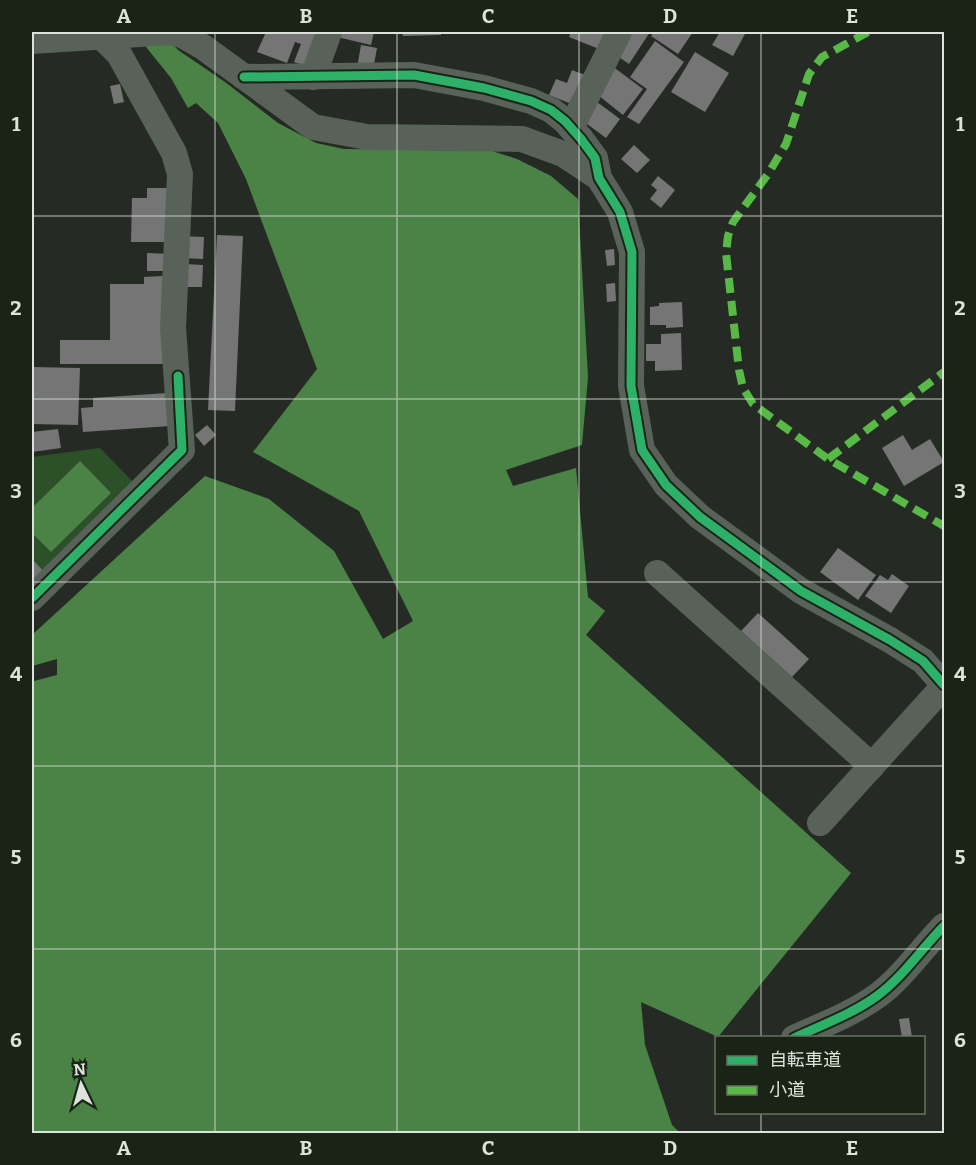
<svg xmlns="http://www.w3.org/2000/svg" width="976" height="1165" viewBox="0 0 976 1165" font-family="Bitter,'Noto Sans JP',serif">
  <style>
    .green { fill: #2c5028 }
    .water { fill: #4b8346; fill-rule: evenodd }
    .building { fill: #757575 }
    .lines { fill: none; stroke-linecap: round; stroke-linejoin: round }
    .minor { stroke: #596258; stroke-width: 26 }
    .quiet { stroke: #58b947; stroke-width: 8; stroke-dasharray: 15 8; stroke-linecap: butt }
    .cycleway-casing { stroke: #192417; stroke-width: 13 }
    .cycleway { stroke: #2db169; stroke-width: 9 }
    .grid { fill: none; stroke: #dbe3da; stroke-width: 1.5; stroke-opacity: 0.55 }
    .neatline { fill: none; stroke: #dbe3da; stroke-width: 2 }
    .grid-label { font-size: 20px; text-anchor: middle; font-weight: bold; fill: #dbe3da }
  </style>
  <rect width="100%" height="100%" fill="#252b24"/>
  <polygon class="green" points="100,448 136,485 39,585 32,577 32,457"/>
  <g class="water">
    <path d="M134 32H162L178 50 225 82 278 123 316 143 344 149 492 151 517 159 551 176 578 199 588 377 582 445 506 470 513 486 576 468 588 597 605 611 586 635 851 873 718 1037 641 1002 645 1045 672 1125 680 1133 32 1134V635L205 476 269 499 334 551 383 639 413 621 359 511 253 452 317 369 246 179 218 123 196 103 188 108 171 78ZM57 659V675L34 681 32 666Z"/>
    <polygon points="80,461 111,493 51,552 32,533 32,508"/>
  </g>
  <g class="building">
    <polygon points="266,32 326,32 311,68 294,62 301,44 295,42 287,63 257,52"/>
    <polygon points="334,32 374,32 371,45 333,36"/>
    <polygon points="402,32 441,32 441,35 403,36"/>
    <polygon points="571,32 606,32 599,49 569,37"/>
    <polygon points="628,32 650,32 629,64 613,53"/>
    <polygon points="654,32 693,32 678,54 651,36"/>
    <polygon points="720,32 746,32 733,56 712,45"/>
    <polygon points="655,41 684,62 639,124 627,117 647,89 630,77"/>
    <polygon points="361,45 377,48 373,70 357,68"/>
    <polygon points="695,52 729,73 705,112 671,92"/>
    <polygon points="612,66 643,89 623,115 593,91"/>
    <polygon points="572,70 585,75 579,107 549,95 556,79 567,83"/>
    <polygon points="120,84 124,102 114,104 110,86"/>
    <polygon points="597,102 620,119 606,138 583,121"/>
    <polygon points="634,145 650,160 637,173 621,159"/>
    <polygon points="658,176 675,190 661,208 650,199 657,190 651,185"/>
    <polygon points="147,188 172,188 172,242 131,242 132,198 147,198"/>
    <polygon points="217,235 243,236 235,411 208,410"/>
    <polygon points="181,236 204,237 203,259 181,258"/>
    <polygon points="614,249 615,265 607,266 605,250"/>
    <polygon points="147,253 172,254 172,271 147,271"/>
    <polygon points="185,264 203,265 202,287 184,287"/>
    <polygon points="163,276 163,364 60,364 60,340 110,340 110,284 144,284 144,277"/>
    <polygon points="615,283 616,301 607,302 606,284"/>
    <polygon points="682,302 683,327 666,328 666,325 650,325 650,307 659,306 659,303"/>
    <polygon points="681,333 682,370 655,371 655,361 646,361 646,344 661,344 661,334"/>
    <polygon points="32,367 80,368 78,425 32,424"/>
    <polygon points="167,393 170,426 83,432 81,408 93,407 93,398"/>
    <polygon points="207,425 216,435 204,446 195,435"/>
    <polygon points="58,429 61,448 32,452 32,432"/>
    <polygon points="903,435 912,450 930,439 944,462 904,486 882,448"/>
    <polygon points="838,548 876,575 858,600 820,572"/>
    <polygon points="32,559 47,575 39,583 32,575"/>
    <polygon points="892,574 909,586 891,613 865,596 880,575 888,580"/>
    <polygon points="758,613 809,659 792,677 741,631"/>
    <polygon points="909,1018 912,1037 902,1038 899,1019"/>
  </g>
  <g class="lines">
    <g class="minor">
      <polyline points="32,41 170,32 182,35 203,47 313,127 367,137 522,139 563,154 599,178"/>
      <polyline points="244,77 414,75 484,88 531,101 551,110 565,121 581,139 595,158 599,178 620,212 632,252 631,386 642,450 666,485 700,517 801,591 890,640 923,661 944,685"/>
      <polyline points="313,77 329,32"/>
      <polyline points="571,128 619,32"/>
      <polyline points="657,573 872,766"/>
      <polyline points="32,598 182,450 173,328 180,174 174,153 119,54 102,37"/>
      <polyline points="820,823 944,686"/>
      <path d="M794 1038C822 1025 852 1014 877 996 903 977 922 948 944 926"/>
    </g>
    <g class="quiet">
      <polyline points="868,32 822,57 809,74 786,144 768,174 733,222 728,236 726,253 739,370 743,388 753,404 828,459 944,526"/>
      <polyline points="828,459 944,372"/>
    </g>
    <defs>
      <g id="cycleway">
        <polyline points="244,77 414,75 484,88 531,101 551,110 565,121 581,139 595,158 599,178 620,212 632,252 631,386 642,450 666,485 700,517 801,591 890,640 923,661 944,685"/>
        <polyline points="32,598 182,450 178,376"/>
        <path d="M794 1038C822 1025 852 1014 877 996 903 977 922 948 944 926"/>
      </g>
    </defs>
    <use href="#cycleway" class="cycleway-casing"/>
    <use href="#cycleway" class="cycleway"/>
  </g>
  <path class="grid" d="M215 32V1134M397 32V1134M579 32V1134M761 32V1038M32 216H944M32 399H944M32 582H944M32 766H944M32 949H944M761 1112V1134"/>
  <rect width="976" height="1165" fill="none" stroke="#192417" stroke-width="66"/>
  <rect x="715" y="1036" width="210" height="78" fill="#192417" stroke="#677065" stroke-width="1.5"/>
  <rect x="727" y="1056" width="30" height="9" fill="#2db169" stroke="#677065" stroke-width="1.5"/>
  <text x="769" y="1066" font-size="18" fill="#dbe3da">自転車道</text>
  <rect x="727" y="1086" width="30" height="9" fill="#58b947" stroke="#677065" stroke-width="1.5"/>
  <text x="769" y="1096" font-size="18" fill="#dbe3da">小道</text>
  <g transform="translate(81 1084) rotate(355)" stroke="#192417" stroke-width="4.5" paint-order="stroke">
  <path d="M0-4.5L10 22L0 15L-10 22Z" fill="#dbe3da"/>
  <text y="-9" font-size="16" font-weight="bold" text-anchor="middle" fill="#dbe3da">N</text>
  </g>
  <rect x="33" y="33" width="910" height="1099" class="neatline"/>
  <g class="grid-label">
    <text x="124" y="23">A</text>
    <text x="306" y="23">B</text>
    <text x="488" y="23">C</text>
    <text x="670" y="23">D</text>
    <text x="852" y="23">E</text>
    <text x="16" y="131">1</text>
    <text x="960" y="131">1</text>
    <text x="16" y="315">2</text>
    <text x="960" y="315">2</text>
    <text x="16" y="498">3</text>
    <text x="960" y="498">3</text>
    <text x="16" y="681">4</text>
    <text x="960" y="681">4</text>
    <text x="16" y="864">5</text>
    <text x="960" y="864">5</text>
    <text x="16" y="1047">6</text>
    <text x="960" y="1047">6</text>
    <text x="124" y="1155">A</text>
    <text x="306" y="1155">B</text>
    <text x="488" y="1155">C</text>
    <text x="670" y="1155">D</text>
    <text x="852" y="1155">E</text>
  </g>
</svg>
